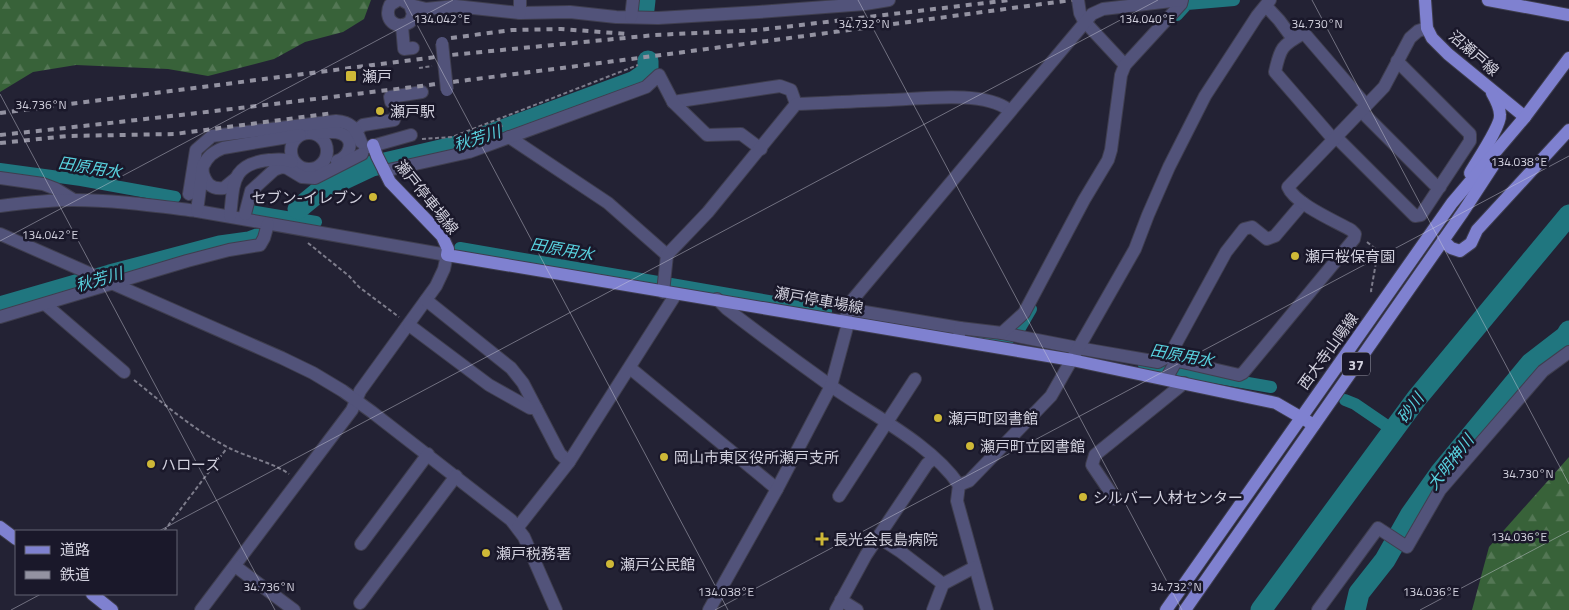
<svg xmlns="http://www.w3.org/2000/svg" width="1569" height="610" viewBox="0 0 1569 610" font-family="'Titillium Web','Noto Sans JP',sans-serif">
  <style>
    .forest { fill: url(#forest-firs) }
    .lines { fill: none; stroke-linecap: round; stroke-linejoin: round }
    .canal { stroke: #20767f; stroke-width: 12 }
    .river { stroke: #20767f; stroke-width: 21 }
    .minor-casing { stroke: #3f3e4f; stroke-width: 14 }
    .major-casing { stroke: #3f3e4f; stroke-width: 14 }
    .path { stroke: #7d7c8b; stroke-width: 2; stroke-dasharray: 4 2.5; stroke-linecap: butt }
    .minor { stroke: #52537a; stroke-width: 12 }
    .major { stroke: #7f81d0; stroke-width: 12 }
    .rail { stroke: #9392a1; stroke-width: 4; stroke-dasharray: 6 6; stroke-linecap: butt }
    .minor-bridge-casing { stroke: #3f3e4f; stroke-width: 14; stroke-linecap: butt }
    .minor-bridge { stroke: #52537a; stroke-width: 12 }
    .ticks { fill: none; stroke: #d1d0dd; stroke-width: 1; stroke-opacity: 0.45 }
    .poi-dot { fill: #ceb837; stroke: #1a182a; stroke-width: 2 }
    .labels { text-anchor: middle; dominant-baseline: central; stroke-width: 5; stroke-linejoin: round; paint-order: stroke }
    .shield { fill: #1a182a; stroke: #9a99a7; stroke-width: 1 }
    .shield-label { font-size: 14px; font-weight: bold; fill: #d1d0dd }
    .street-label { font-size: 15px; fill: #d1d0dd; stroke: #1a182a }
    .poi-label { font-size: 15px; fill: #d1d0dd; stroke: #1a182a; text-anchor: start }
    .water-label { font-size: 16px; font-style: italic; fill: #58d2df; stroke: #1a182a }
    .ticks-label { font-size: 12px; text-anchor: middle; fill: #d1d0dd; stroke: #1a182a; stroke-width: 5; stroke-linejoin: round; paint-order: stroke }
  </style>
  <defs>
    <pattern id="forest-firs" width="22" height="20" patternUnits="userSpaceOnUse" patternTransform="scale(1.25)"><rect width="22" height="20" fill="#386239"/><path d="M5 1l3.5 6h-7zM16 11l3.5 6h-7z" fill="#547755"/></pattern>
  </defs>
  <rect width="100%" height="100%" fill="#232234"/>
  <g class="forest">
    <polygon points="0,0 371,0 364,19 343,32 305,42 274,59 208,76 168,69 76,65 33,72 0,92"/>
    <polygon points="1569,457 1569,610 1472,610 1489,547"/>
  </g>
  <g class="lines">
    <g class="canal">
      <polyline points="1177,15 1187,4 1234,0"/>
      <polyline points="0,169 81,180 175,197"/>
      <polyline points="251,211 316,222"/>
      <polyline points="460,248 658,282"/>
      <polyline points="671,284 826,311"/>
      <polyline points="951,332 1005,342 1020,328 1031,309"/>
      <polyline points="1144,365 1271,387"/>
      <polyline points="1345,400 1355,404 1393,430"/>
    </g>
    <g class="river">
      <polyline points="644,9 645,0"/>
      <polyline points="298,209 321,190 372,166 462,145 635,81 648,72 648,61"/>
      <polyline points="0,307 110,275 220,246 249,242 257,239"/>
      <polyline points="1261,610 1417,398 1569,215"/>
      <polyline points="1355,610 1359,593 1385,560 1411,514 1440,473 1531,363 1566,336 1569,331"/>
    </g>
    <defs>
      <g id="minor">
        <path d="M398 0 390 5C383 19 396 31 410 22L413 14 410 5 402 0"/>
        <polyline points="1078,0 1080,13 1084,21 1125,65"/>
        <polyline points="410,5 426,9 455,6 520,13 570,12 616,17 658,18 759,12 865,4 889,0"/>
        <polyline points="1266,6 1279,20 1293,39"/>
        <polyline points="520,13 520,0"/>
        <polyline points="631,17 633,0"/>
        <polyline points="402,26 404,49 413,48"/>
        <polyline points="391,102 390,97 422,92"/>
        <polyline points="673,102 780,86 791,90 796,104"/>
        <polyline points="1361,111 1434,184 1440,187"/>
        <polyline points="357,130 363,125 394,120 394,118"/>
        <circle cx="309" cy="151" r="18"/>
        <path d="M313 133C322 133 334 130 342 134 356 140 349 157 337 161"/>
        <polyline points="509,137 608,203 667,255"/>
        <polyline points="1336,137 1415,216 1421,215 1470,141 1470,134 1397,61"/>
        <path d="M1334 140 1275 72C1280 48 1282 45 1304 33L1366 105"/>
        <polyline points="365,148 411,135"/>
        <path d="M202 170C205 182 210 190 224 188L235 179"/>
        <polyline points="384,171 469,152 646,87 659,75 673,102 707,135 741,134 761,149"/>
        <polyline points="0,178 43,184 56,189 74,200"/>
        <path d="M189 194 196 150 212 136 336 121C351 122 356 128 361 142"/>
        <path d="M0 206C24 203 49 200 73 200 114 200 156 206 197 211L447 255 444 269 436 286 360 391 352 410 201 610"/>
        <path d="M197 211 203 166C208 156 213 152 223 148L300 135"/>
        <polyline points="245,214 251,191 274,170 282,167 287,168 302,177 315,178 362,154"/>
        <path d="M230 216C234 185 230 164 269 160 277 160 284 158 292 162"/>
        <polyline points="0,234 282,358 313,373 343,391 372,412 511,520 524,537 556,610"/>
        <path d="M663 292 667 255 708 212 796 104C827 103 858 101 889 100 921 99 983 90 1009 110"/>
        <path d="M717 299 727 309C761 335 796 361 831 386 872 415 931 444 959 485L957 501 987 610"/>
        <polyline points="426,300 511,368 523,383 560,454 569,462"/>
        <polyline points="46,305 124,372"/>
        <polyline points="847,309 960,328 959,335"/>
        <polyline points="0,317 187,261 229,250 260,245 264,238 268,224"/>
        <polyline points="409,325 489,385 530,408 536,408"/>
        <polyline points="960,328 1002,333 1078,348 1158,362 1173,354"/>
        <polyline points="1002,333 1024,313 1084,200 1108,160 1111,150 1121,75 1125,65 1181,4 1182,0"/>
        <polyline points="1178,361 1173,354 1173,349 1226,252 1244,229 1252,227 1267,239 1275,236 1303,203"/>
        <polyline points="630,368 777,489"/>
        <path d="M1166 379 1175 363 1178 361 1239 375 1243 373 1354 239 1355 234 1351 230C1335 221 1295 204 1288 187L1384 87 1410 38 1418 31 1427 28"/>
        <polyline points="959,485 969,481 1051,396 1135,249 1148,215 1169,167 1205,96 1257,16 1270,0"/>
        <polyline points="839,496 915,379"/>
        <polyline points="1115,499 1092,465 1095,455 1184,383"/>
        <polyline points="518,527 569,462 676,294"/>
        <polyline points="878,537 901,552 943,584"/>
        <polyline points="361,544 428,454"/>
        <polyline points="235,566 294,610"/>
        <polyline points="841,600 857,610"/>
        <polyline points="360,603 456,476"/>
        <polyline points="709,610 777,489 831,386 847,327 845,321 849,304 1092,14 1103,9 1180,0"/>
        <polyline points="836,610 866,555 927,464 934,458"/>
        <polyline points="933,610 943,584 975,567"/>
        <polyline points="1318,610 1378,528 1407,547 1440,490 1543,371 1569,352"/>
      </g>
      <g id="major">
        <polyline points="1425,0 1427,28 1432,38 1448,54 1525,117"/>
        <polyline points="1488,0 1569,15"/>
        <polyline points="373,145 377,156 390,182 442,236 448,249 447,255 1072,360 1276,403 1314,425"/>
        <path d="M1470 173C1476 162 1501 126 1500 115 1500 107 1496 100 1492 93"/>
        <polyline points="1443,240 1451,248 1460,251 1471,243 1477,230 1569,130"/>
        <polyline points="0,527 16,539"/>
        <polyline points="92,594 112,610"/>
        <polyline points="1166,610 1452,203 1525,117 1569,58"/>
        <polyline points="1185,610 1463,212 1495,163"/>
      </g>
    </defs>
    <use href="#minor" class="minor-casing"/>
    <use href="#major" class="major-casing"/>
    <g class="path">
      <polyline points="419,68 432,66"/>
      <polyline points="498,118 502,127"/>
      <polyline points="422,139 452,137 638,65"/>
      <polyline points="1367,242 1378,251 1371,291 1372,293"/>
      <polyline points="308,243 349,276 359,287 399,317"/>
      <path d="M134 380C164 404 194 430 229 448 247 457 274 463 289 474"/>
      <polyline points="164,531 227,448"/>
    </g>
    <use href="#minor" class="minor"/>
    <use href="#major" class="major"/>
    <g class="rail">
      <polyline points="451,38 512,30 561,29 628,34"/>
      <polyline points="0,113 451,55 655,35 759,30 1010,0"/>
      <path d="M0 135C358 97 715 48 1072 0"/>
      <polyline points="0,143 68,136 175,134 333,113"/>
    </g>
    <defs>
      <polyline id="minor-bridge" points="442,43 447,90"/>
    </defs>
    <use href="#minor-bridge" class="minor-bridge-casing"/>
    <use href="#minor-bridge" class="minor-bridge"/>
  </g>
  <path class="ticks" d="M404 0 728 610M858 0 1182 610M1312 0 1569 484M0 94 275 610M0 241 453 0M159 531 1158 0M11 610 41 594M715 610 1569 156M1420 610 1569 531"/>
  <g class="poi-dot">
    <rect x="345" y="70" width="12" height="12" rx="2.5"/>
    <circle cx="380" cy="111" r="5"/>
    <circle cx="373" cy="197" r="5"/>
    <circle cx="1295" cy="256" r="5"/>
    <circle cx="938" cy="418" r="5"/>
    <circle cx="970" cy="446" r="5"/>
    <circle cx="664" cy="457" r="5"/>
    <circle cx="151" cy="464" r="5"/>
    <circle cx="1083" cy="497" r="5"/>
    <path d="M819.5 531.5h5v5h5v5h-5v5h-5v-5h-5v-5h5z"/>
    <circle cx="486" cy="553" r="5"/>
    <circle cx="610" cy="564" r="5"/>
  </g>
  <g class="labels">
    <rect class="shield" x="1342" y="352.5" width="28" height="23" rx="4"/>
    <g class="shield-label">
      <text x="1356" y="364">37</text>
    </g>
    <g class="street-label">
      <text transform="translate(1474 53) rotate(41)">沼瀬戸線</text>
      <text transform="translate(427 197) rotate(51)">瀬戸停車場線</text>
      <text transform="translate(819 300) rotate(10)">瀬戸停車場線</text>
      <text transform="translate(1328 351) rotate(-54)">西大寺山陽線</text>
    </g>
    <g class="poi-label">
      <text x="362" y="76">瀬戸</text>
      <text x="390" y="111">瀬戸駅</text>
      <text x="363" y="197" text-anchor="end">セブン-イレブン</text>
      <text x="1305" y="256">瀬戸桜保育園</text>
      <text x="948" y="418">瀬戸町図書館</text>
      <text x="980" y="446">瀬戸町立図書館</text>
      <text x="674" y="457">岡山市東区役所瀬戸支所</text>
      <text x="161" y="464">ハローズ</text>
      <text x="1093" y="497">シルバー人材センター</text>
      <text x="833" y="539">長光会長島病院</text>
      <text x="496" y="553">瀬戸税務署</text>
      <text x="620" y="564">瀬戸公民館</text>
    </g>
    <g class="water-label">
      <text transform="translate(477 138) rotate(-18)">秋芳川</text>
      <text transform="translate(90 167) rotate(9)">田原用水</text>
      <text transform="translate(562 249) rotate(10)">田原用水</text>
      <text transform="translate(99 279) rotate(-16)">秋芳川</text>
      <text transform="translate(1182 355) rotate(10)">田原用水</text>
      <text transform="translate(1410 408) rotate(-53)">砂川</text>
      <text transform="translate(1450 462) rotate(-52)">大明神川</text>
    </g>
  </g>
  <g class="ticks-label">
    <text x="442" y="23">134.042°E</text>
    <text x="1147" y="23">134.040°E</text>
    <text x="864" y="28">34.732°N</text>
    <text x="1317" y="28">34.730°N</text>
    <text x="41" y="109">34.736°N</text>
    <text x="1519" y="166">134.038°E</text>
    <text x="50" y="239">134.042°E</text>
    <text x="1528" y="478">34.730°N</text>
    <text x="1519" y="541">134.036°E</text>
    <text x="269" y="591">34.736°N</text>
    <text x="1176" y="591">34.732°N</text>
    <text x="726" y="596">134.038°E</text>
    <text x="1431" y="596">134.036°E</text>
  </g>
  <rect x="15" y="530" width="162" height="65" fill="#1a182a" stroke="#636272"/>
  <rect x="25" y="546" width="25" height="8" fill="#7f81d0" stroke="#636272"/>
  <text x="60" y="555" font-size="15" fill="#d1d0dd">道路</text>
  <rect x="25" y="571" width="25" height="8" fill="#9392a1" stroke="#636272"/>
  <text x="60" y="580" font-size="15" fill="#d1d0dd">鉄道</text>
</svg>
